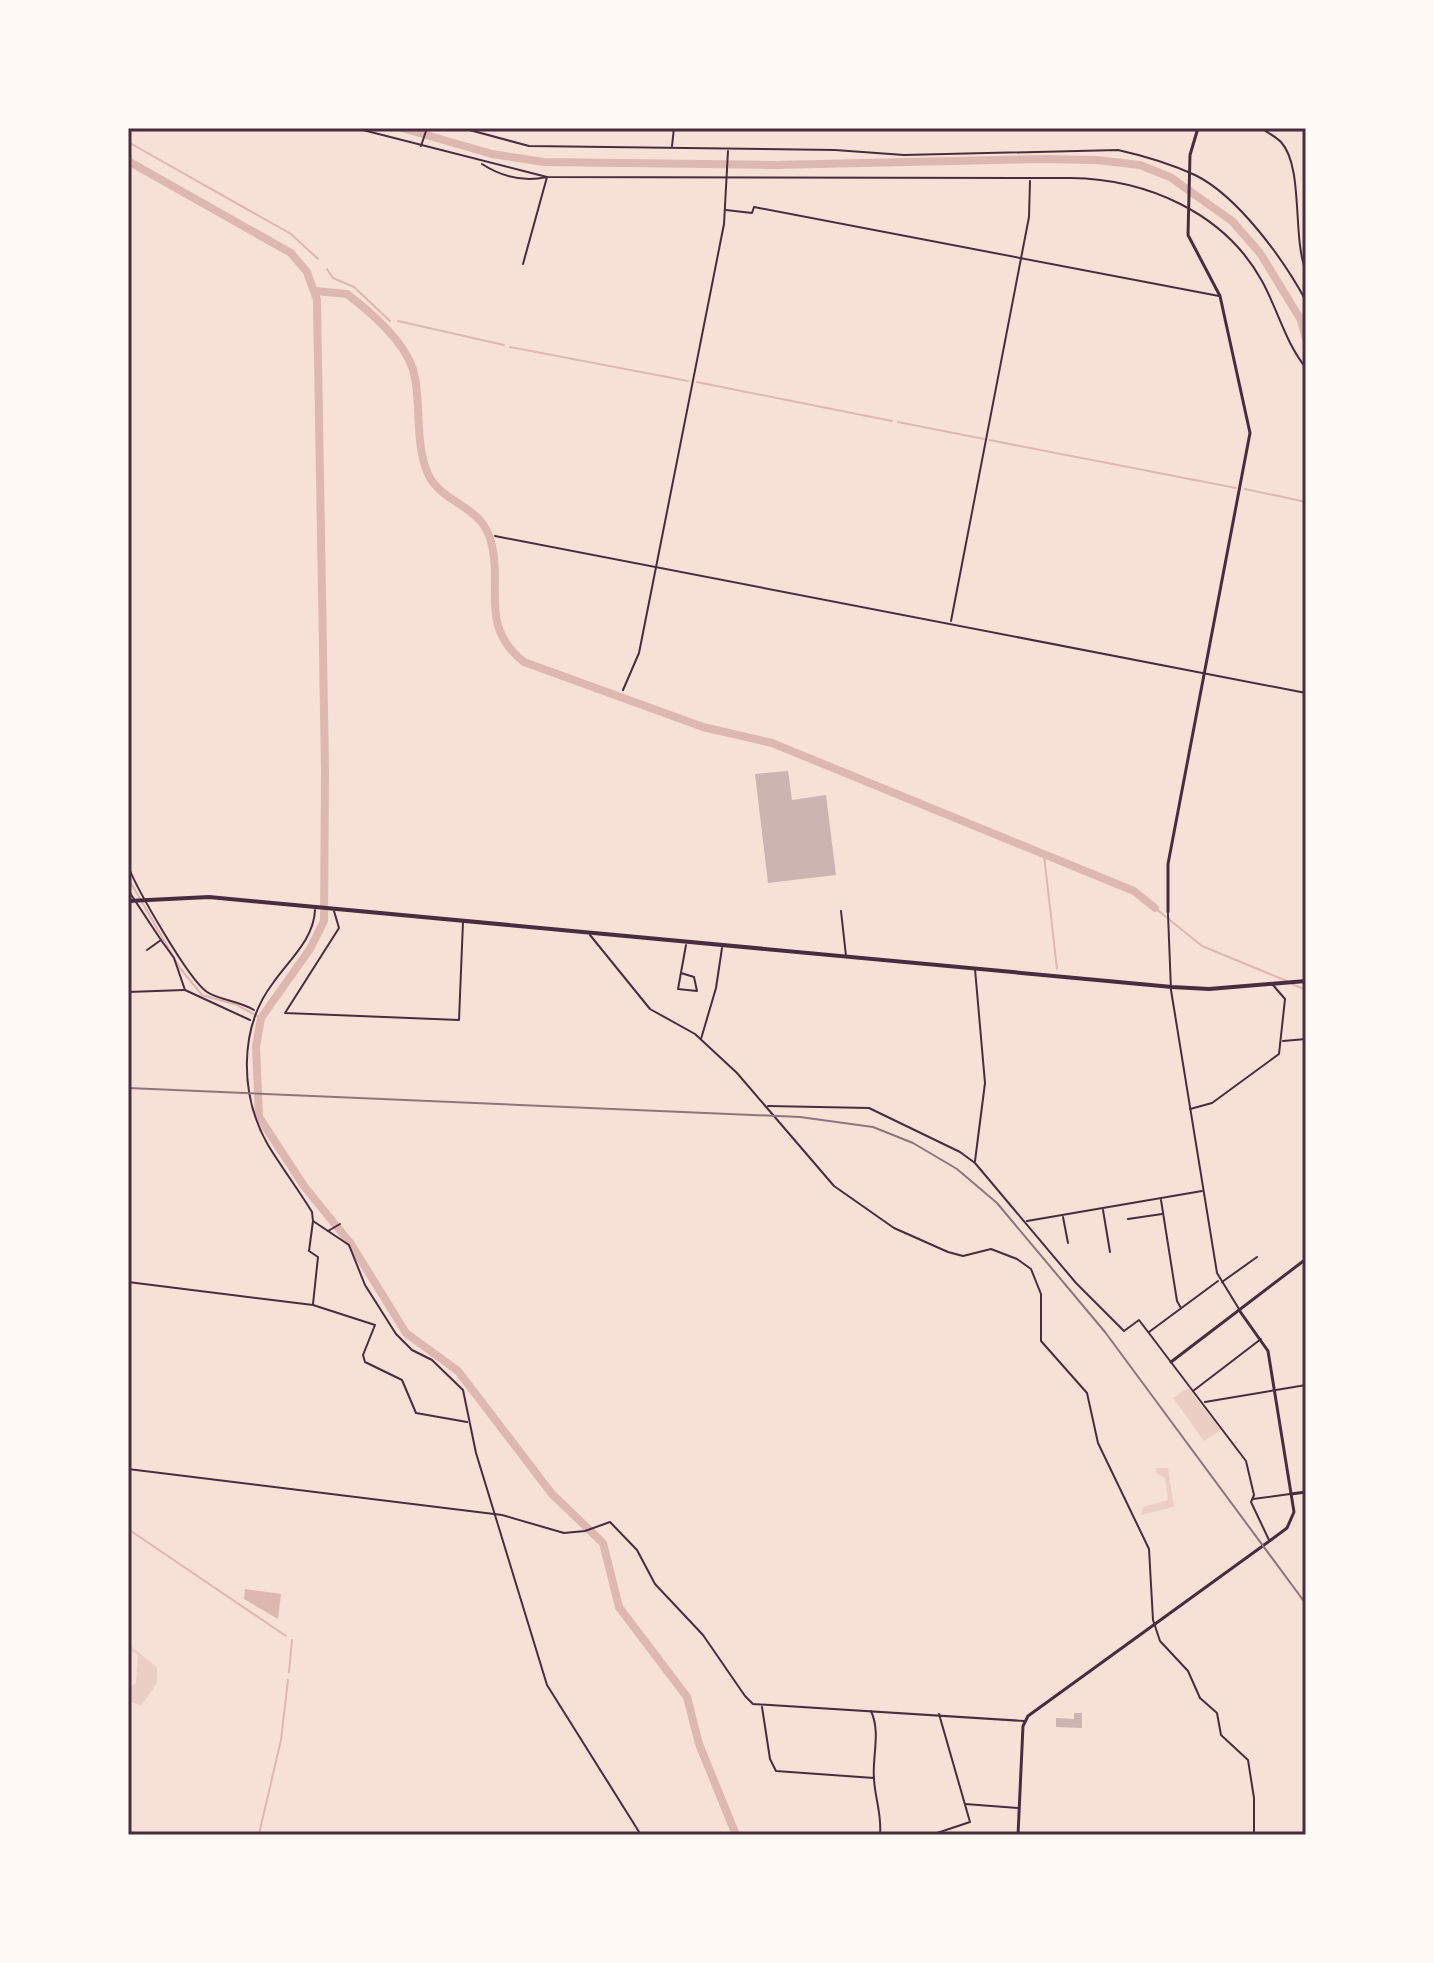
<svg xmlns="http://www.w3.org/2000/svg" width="1434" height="1963" viewBox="0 0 1434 1963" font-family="'Varela Round',sans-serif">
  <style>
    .green { fill: #ebcfc5 }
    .water { fill: #dcb8b0 }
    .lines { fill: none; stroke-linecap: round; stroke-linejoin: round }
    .stream { stroke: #dcb8b0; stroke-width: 2 }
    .river { stroke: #dcb8b0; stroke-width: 8 }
    .building { fill: #ccb4b1 }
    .minor { stroke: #4a2c40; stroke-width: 2 }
    .tertiary { stroke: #4a2c40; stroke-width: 3 }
    .secondary { stroke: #4a2c40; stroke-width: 3 }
    .trunk { stroke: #4a2c40; stroke-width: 4 }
    .rail { stroke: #8f747c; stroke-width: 2 }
    .neatline { fill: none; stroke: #4a2c40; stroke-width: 3 }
  </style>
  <rect width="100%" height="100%" fill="#f7e1d7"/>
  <g class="green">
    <polygon points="1188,1388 1221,1430 1204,1441 1173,1398"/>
    <polygon points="1156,1468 1168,1468 1174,1507 1141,1515 1143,1507 1168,1500 1165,1478 1156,1473"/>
    <polygon points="128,1644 157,1667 157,1683 141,1706 128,1700 128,1688 136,1683 138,1655 128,1649"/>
  </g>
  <polygon class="water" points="245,1589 281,1594 278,1619 244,1599"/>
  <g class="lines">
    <g class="stream">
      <polyline points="128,142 291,234 318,259"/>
      <polyline points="327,269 333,278 354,287 390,321"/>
      <polyline points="398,321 504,345"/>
      <polyline points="510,347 688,381"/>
      <polyline points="697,382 892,421"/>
      <polyline points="898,422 984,439"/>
      <polyline points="989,440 1236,488"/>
      <polyline points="1245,489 1306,502"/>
      <polyline points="1044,855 1057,969"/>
      <polyline points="128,878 180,968 202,995 237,1005 261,1018"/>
      <polyline points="1155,908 1202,946 1287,981"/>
      <polyline points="1292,984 1306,990"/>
      <polyline points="128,1529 286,1636"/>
      <polyline points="289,1672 292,1640"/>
      <polyline points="262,1835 259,1834 281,1740 288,1680"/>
    </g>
    <g class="river">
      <polyline points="402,128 492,154 544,162 774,165 1044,159 1096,160 1140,165 1170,177 1232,221 1260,253 1301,320 1306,339"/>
      <polyline points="128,161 291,253 307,272 317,300 325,770 324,921 310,949 261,1018 256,1047 259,1117 304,1186 351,1244 406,1333 458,1371 552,1494 603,1543 619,1607 687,1697 699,1744 736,1835"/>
      <path d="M315 291 347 294C372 313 410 345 415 378 421 409 415 444 428 474 440 501 476 505 488 533 507 580 475 624 524 662L703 727 772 743 1134 891 1155 908"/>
    </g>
  </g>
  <g class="building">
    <polygon points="788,771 792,800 826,795 836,875 768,883 755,774"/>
    <polygon points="1074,1713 1082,1713 1082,1728 1056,1727 1056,1718 1074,1719"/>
  </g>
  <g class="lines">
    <g class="minor">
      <path d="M355 128 547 177 1071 178C1146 179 1224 212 1262 281 1278 310 1285 342 1306 368"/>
      <path d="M462 128 529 146 835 150 904 155 1118 150C1145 156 1171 164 1195 175 1238 196 1284 260 1306 301"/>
      <path d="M1261 128C1267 132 1276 137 1281 142 1304 167 1292 238 1306 271"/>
      <polyline points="421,146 427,128"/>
      <polyline points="672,146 674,128"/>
      <path d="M482 164C502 177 524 182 547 177L523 264"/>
      <polyline points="726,210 752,213 754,207 1219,296"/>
      <polyline points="495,536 1306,693"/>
      <polyline points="951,621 1029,217 1030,181"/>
      <polyline points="623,690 639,653 724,224 728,151"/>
      <path d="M128 866C137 889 188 979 207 992 219 1000 239 1001 254 1010"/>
      <polyline points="128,890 161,940 147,950"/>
      <path d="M315 910C314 939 289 960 273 983 238 1029 240 1096 268 1145 282 1168 298 1189 312 1212L313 1221 349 1245 365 1285 396 1334 412 1350 432 1360 463 1390 476 1453 547 1685 641 1835"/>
      <polyline points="334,911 339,928 285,1013 459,1020 463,922"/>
      <polyline points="841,911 846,956"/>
      <polyline points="1168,914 1171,990 1217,1273 1239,1309"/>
      <polyline points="590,935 650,1009 695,1034 737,1073 834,1186 894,1228 948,1252 963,1256 991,1249 1017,1259 1031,1269 1041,1294 1041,1341 1087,1393 1098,1443 1149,1549 1153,1620 1160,1641 1188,1671 1200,1698 1217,1713 1221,1735 1248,1760 1254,1798 1254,1835"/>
      <polyline points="161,940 174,958 185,990 250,1020"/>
      <polyline points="681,973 694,977 697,991 678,989 686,945"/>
      <polyline points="128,992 184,990"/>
      <polyline points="701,1039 716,988 722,948"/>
      <polyline points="1283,1041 1306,1039"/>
      <polyline points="768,1106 869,1108 960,1152 975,1163 1076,1283 1124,1331 1139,1320 1246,1461 1254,1495 1251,1502 1269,1540"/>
      <polyline points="1190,1109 1212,1103 1279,1054 1285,999 1273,985"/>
      <polyline points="975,1161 985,1083 975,969"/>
      <polyline points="1161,1200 1177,1301 1181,1308"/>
      <polyline points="1103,1210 1110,1252"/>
      <polyline points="1063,1217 1068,1243"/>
      <polyline points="1128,1219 1162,1214"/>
      <polyline points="313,1221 309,1251 318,1257 313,1304"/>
      <polyline points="1027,1221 1202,1191"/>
      <polyline points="328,1231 340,1224"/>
      <polyline points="128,1282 313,1305 375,1325 363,1355 365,1362 402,1380 416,1413 467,1422"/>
      <polyline points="1222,1282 1257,1257"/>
      <polyline points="1149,1332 1218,1281"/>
      <polyline points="1193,1391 1261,1339"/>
      <polyline points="1205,1402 1306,1385"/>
      <polyline points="128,1469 502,1515 564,1533 585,1531 610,1522 637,1550 655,1584 703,1635 745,1696 753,1704 1024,1721"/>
      <polyline points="1253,1499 1290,1494"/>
      <polyline points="762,1707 770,1759 776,1771 874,1778"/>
      <path d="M871 1711C881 1733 872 1756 874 1779 875 1799 882 1814 880 1835"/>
      <polyline points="965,1804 1018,1808"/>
      <polyline points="931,1835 970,1822 939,1714"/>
    </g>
    <g class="tertiary">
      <polyline points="1168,912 1168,864 1250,433 1220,296 1188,235 1190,155 1198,128"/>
      <polyline points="1291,1494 1306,1492"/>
    </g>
    <g class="secondary">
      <polyline points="1171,1362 1306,1259"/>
      <polyline points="1018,1835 1023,1726 1028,1716 1264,1545 1287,1528 1294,1512 1268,1351 1239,1310"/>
    </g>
    <polyline class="trunk" points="128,901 209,897 1172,987 1209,989 1306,981"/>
    <polyline class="rail" points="128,1088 800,1117 873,1127 913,1143 957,1169 997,1203 1105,1332 1306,1604"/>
  </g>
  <rect width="1434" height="1963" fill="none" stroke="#fffaf5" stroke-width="260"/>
  <rect x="130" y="130" width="1174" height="1703" class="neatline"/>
</svg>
